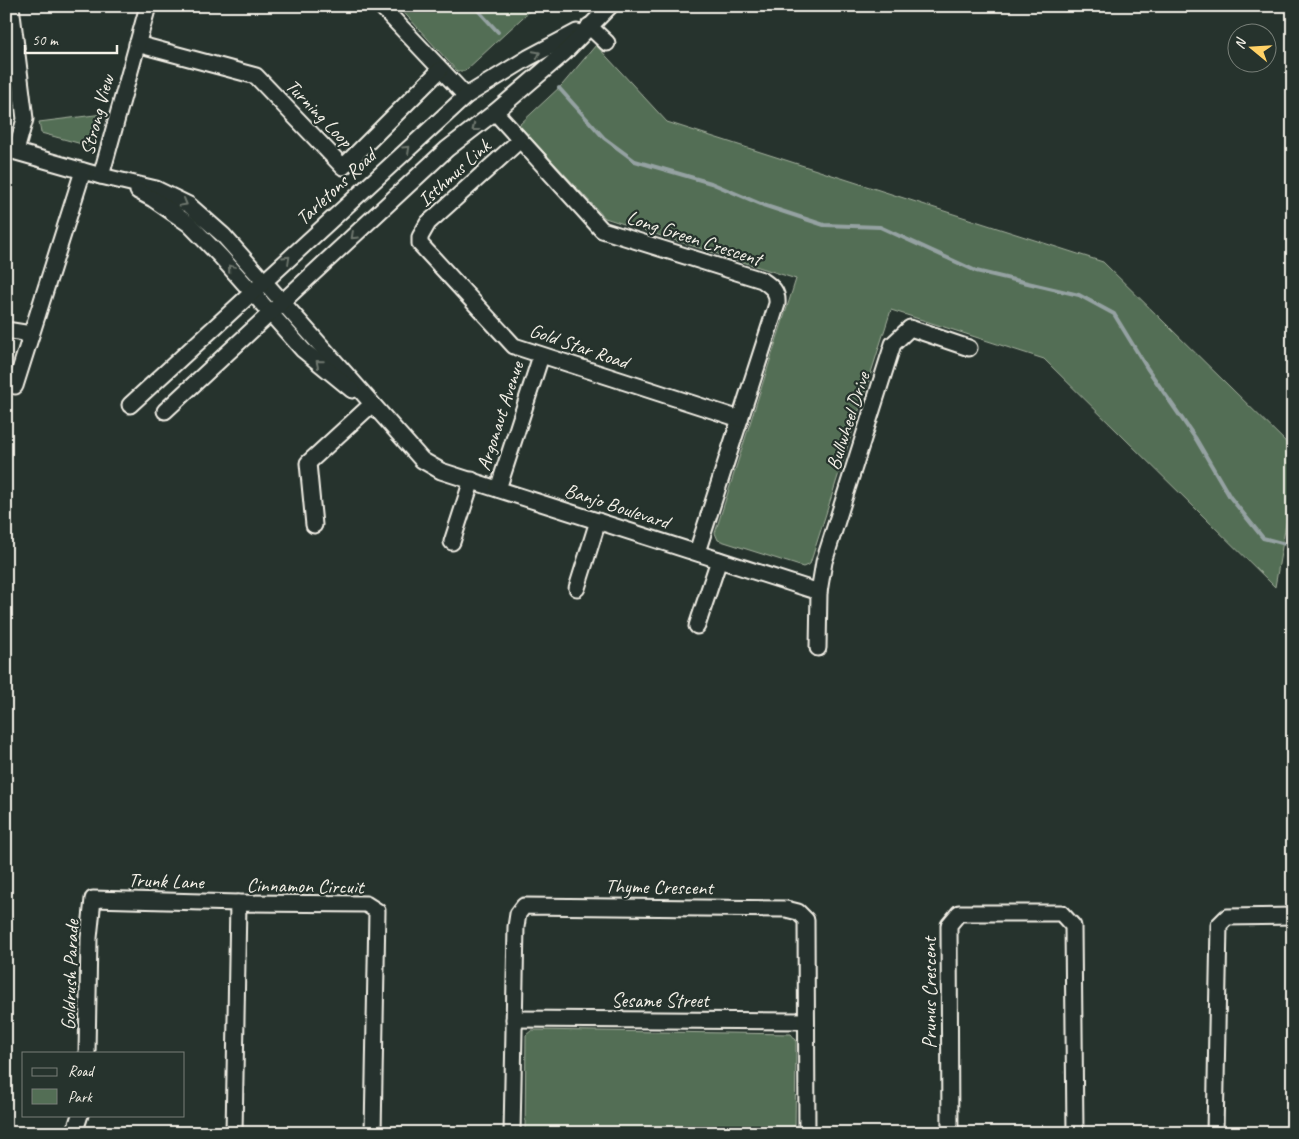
<svg xmlns="http://www.w3.org/2000/svg" width="1299" height="1139" viewBox="0 0 1299 1139" font-family="Caveat,sans-serif">
  <style>
    .green { fill: #536e55; stroke: #a4b09e }
    .lines { fill: none; stroke-linecap: round; stroke-linejoin: round }
    .stream { stroke: #95a2a2; stroke-width: 4 }
    .minor-casing { stroke: #f4f1e8; stroke-width: 19 }
    .minor { stroke: #26332d; stroke-width: 15 }
    .oneway { stroke: #6e766e }
    .labels { text-anchor: middle; dominant-baseline: central; stroke-width: 4.5; stroke-linejoin: round; paint-order: stroke }
    .street-label { font-size: 20px; fill: #f4f1e8; stroke: #26332d }
  </style>
  <rect width="100%" height="100%" fill="#26332d"/>
  <filter id="ink" filterUnits="userSpaceOnUse"><feTurbulence type="fractalNoise" baseFrequency=".02" numOctaves="2"/><feDisplacementMap in="SourceGraphic" scale="10" xChannelSelector="R" yChannelSelector="G"/><feConvolveMatrix kernelMatrix="1 2 1 2 8 2 1 2 1" color-interpolation-filters="sRGB"/></filter>
  <g filter="url(#ink)">
    <g class="green">
      <polygon points="398,6 535,6 465,71 457,71"/>
      <polygon points="596,45 667,122 1103,262 1293,449 1293,484 1275,587 1044,359 891,310 810,564 803,567 718,540 715,533 796,279 605,218 519,125 562,85"/>
      <polygon points="103,114 93,147 41,133 39,122"/>
      <polygon points="532,1030 791,1034 796,1040 795,1133 525,1133 526,1035"/>
    </g>
    <g class="lines">
      <g class="stream">
        <polyline points="474,6 498,32"/>
        <polyline points="559,88 604,138 635,161 711,183 763,205 824,225 880,227 976,271 1079,295 1114,314 1147,368 1196,439 1230,497 1263,538 1293,546"/>
      </g>
      <defs>
        <g id="minor">
          <polyline points="11,6 25,119 16,151"/>
          <polyline points="381,6 466,96"/>
          <polyline points="589,26 607,43"/>
          <polyline points="137,44 256,76 343,167 440,70"/>
          <path d="M495 112 602 230 762 280C772 287 778 291 777 304L697 552"/>
          <polyline points="519,141 428,223 420,237 420,244 514,346 740,419"/>
          <polyline points="6,149 101,176 156,189 189,205 223,235 422,460 441,471 819,592 818,648"/>
          <polyline points="101,176 148,6"/>
          <polyline points="138,191 153,199 189,224 221,257 303,350 352,390"/>
          <polyline points="6,330 31,334"/>
          <polyline points="15,386 83,171"/>
          <polyline points="130,405 466,96 528,58 577,32"/>
          <polyline points="165,411 447,149 495,112 564,53 610,6"/>
          <polyline points="498,489 541,356"/>
          <polyline points="314,525 308,463 371,405"/>
          <polyline points="452,542 472,480"/>
          <polyline points="577,588 598,521"/>
          <polyline points="819,592 824,562 893,344 910,328 969,348"/>
          <polyline points="697,626 719,560"/>
          <polyline points="514,1019 806,1021"/>
          <polyline points="87,1053 89,938 93,899 238,903"/>
          <polyline points="74,1133 80,1115"/>
          <polyline points="234,1133 238,903 366,904 377,911 373,1133"/>
          <polyline points="512,1133 516,927 518,914 524,906 786,909 798,912 806,920 807,1133"/>
          <polyline points="950,1133 949,925 959,913 1061,913 1073,926 1075,1133"/>
          <polyline points="1215,1133 1219,925 1227,917 1293,916"/>
        </g>
      </defs>
      <use href="#minor" class="minor-casing"/>
      <use href="#minor" class="minor"/>
    </g>
    <defs><path id="oneway-chevron" d="M-2-3.5L2.5 0L-2 3.5" fill="none" stroke-width="1.6" stroke-linecap="round" stroke-linejoin="round" transform="scale(1.25)"/></defs>
    <g class="oneway">
      <use href="#oneway-chevron" transform="translate(537 54) rotate(-27)"/>
      <use href="#oneway-chevron" transform="translate(475 128) rotate(142)"/>
      <use href="#oneway-chevron" transform="translate(407 149) rotate(-43)"/>
      <use href="#oneway-chevron" transform="translate(184 203) rotate(29)"/>
      <use href="#oneway-chevron" transform="translate(354 236) rotate(137)"/>
      <use href="#oneway-chevron" transform="translate(287 259) rotate(-43)"/>
      <use href="#oneway-chevron" transform="translate(231 268) rotate(-130)"/>
      <use href="#oneway-chevron" transform="translate(319 363) rotate(-140)"/>
    </g>
  </g>
  <g class="labels">
    <g class="street-label">
      <text transform="translate(319 113) rotate(46)">Turning Loop</text>
      <text transform="translate(97 115) rotate(-75)">Strong View</text>
      <text transform="translate(454 173) rotate(-42)">Isthmus Link</text>
      <text transform="translate(336 187) rotate(-43)">Tarletons Road</text>
      <text transform="translate(694 238) rotate(18)">Long Green Crescent</text>
      <text transform="translate(579 346) rotate(19)">Gold Star Road</text>
      <text transform="translate(500 416) rotate(-72)">Argonaut Avenue</text>
      <text transform="translate(848 421) rotate(-72)">Bullwheel Drive</text>
      <text transform="translate(617 506) rotate(18)">Banjo Boulevard</text>
      <text transform="translate(166 881) rotate(2)">Trunk Lane</text>
      <text transform="translate(305 886) rotate(1)">Cinnamon Circuit</text>
      <text transform="translate(659 887) rotate(1)">Thyme Crescent</text>
      <text transform="translate(70 975) rotate(-88)">Goldrush Parade</text>
      <text transform="translate(929 993) rotate(-90)">Prunus Crescent</text>
      <text x="660" y="1000">Sesame Street</text>
    </g>
  </g>
  <rect width="1299" height="1139" fill="none" stroke="#26332d" stroke-width="25"/>
  <rect x="12" y="12" width="1274" height="1114" fill="none" stroke="#f4f1e8" stroke-width="2" filter="url(#ink)"/>
  <rect x="22" y="1052" width="162" height="65" fill="#26332d" stroke="#787f78"/>
  <rect x="32" y="1068" width="25" height="8" fill="#26332d" stroke="#787f78"/>
  <text x="68" y="1076" font-size="15" fill="#f4f1e8">Road</text>
  <rect x="32" y="1089" width="25" height="15" fill="#536e55" stroke="#787f78"/>
  <text x="68" y="1102" font-size="15" fill="#f4f1e8">Park</text>
  <g transform="translate(1252 48) rotate(288)"><circle r="24" fill="#26332d" stroke="#787f78"/>
  <path d="M0-4L9 19L0 12L-9 19Z" fill="#ffd166"/>
  <text y="-8" font-size="14" font-weight="bold" text-anchor="middle" fill="#f4f1e8">N</text>
  </g>
  <path d="M25 45v8h92v-8" fill="none" stroke="#f4f1e8" stroke-width="2.5"/>
  <text x="32" y="45" font-size="15" fill="#f4f1e8" stroke="#26332d" stroke-width="4" paint-order="stroke">50 m</text>
</svg>
